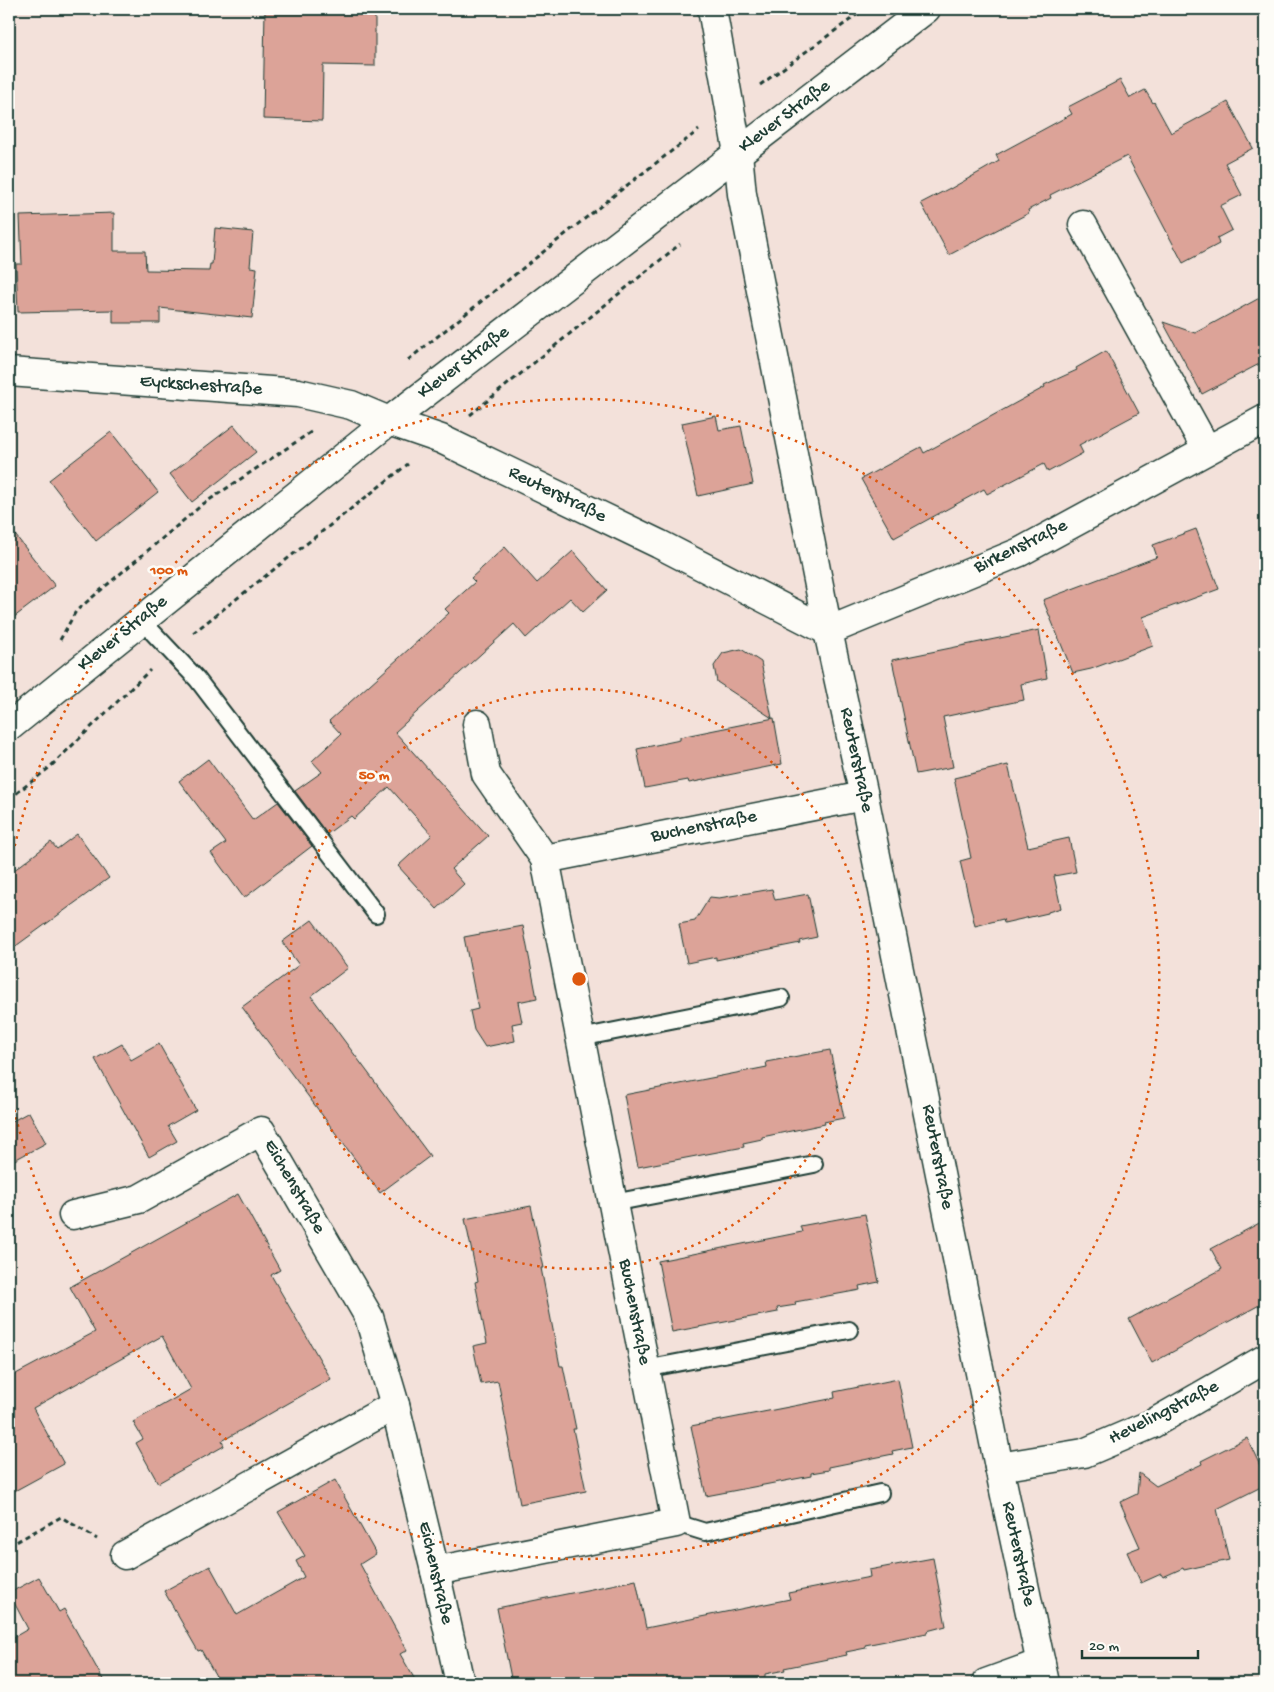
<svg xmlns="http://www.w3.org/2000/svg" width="1274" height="1692" viewBox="0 0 1274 1692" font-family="'Gochi Hand',sans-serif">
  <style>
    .building { fill: #dca398; stroke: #1f3d34 }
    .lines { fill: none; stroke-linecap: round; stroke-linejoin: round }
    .service-casing { stroke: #1f3d34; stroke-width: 20 }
    .minor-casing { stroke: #1f3d34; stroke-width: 31 }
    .tertiary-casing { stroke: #1f3d34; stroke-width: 31 }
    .path { stroke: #1f3d34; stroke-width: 3; stroke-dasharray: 5 4; stroke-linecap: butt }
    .service { stroke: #fdfcf7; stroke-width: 16 }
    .minor { stroke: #fdfcf7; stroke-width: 28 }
    .tertiary { stroke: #fdfcf7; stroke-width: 28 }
    .ring { fill: none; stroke: #de580e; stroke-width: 2.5; stroke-dasharray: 2.5 5 }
    .labels { text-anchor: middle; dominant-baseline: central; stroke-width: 5; stroke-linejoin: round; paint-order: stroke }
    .street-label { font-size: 19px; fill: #1f3d34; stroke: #fdfcf7 }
    .centre { fill: #de580e; stroke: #fdfcf7; stroke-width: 2.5 }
    .ring-label { font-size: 15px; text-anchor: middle; font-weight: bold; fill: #de580e; stroke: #fdfcf7; stroke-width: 5; stroke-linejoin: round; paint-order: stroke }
  </style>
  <rect width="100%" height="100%" fill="#f3e1da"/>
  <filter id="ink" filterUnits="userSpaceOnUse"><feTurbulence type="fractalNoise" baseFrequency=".02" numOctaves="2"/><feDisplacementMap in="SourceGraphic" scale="10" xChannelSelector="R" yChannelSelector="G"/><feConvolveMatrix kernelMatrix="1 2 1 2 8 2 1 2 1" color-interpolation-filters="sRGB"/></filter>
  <g filter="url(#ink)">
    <g class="building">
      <polygon points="265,9 375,9 375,66 323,65 322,121 263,119"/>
      <polygon points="1120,80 1130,98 1145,90 1153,103 1154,102 1171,133 1228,102 1253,148 1225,163 1242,195 1220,206 1232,230 1217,238 1219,244 1183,263 1127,156 1050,195 1051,198 1028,210 1029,213 949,255 921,203 950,188 950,189 999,161 996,155 1072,114 1068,107"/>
      <polygon points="114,213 114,251 145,251 146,270 209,271 210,264 212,264 215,228 253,232 250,267 257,268 252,318 160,308 160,323 113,323 113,310 18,312 16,264 22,264 20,216"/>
      <polygon points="1265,295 1265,361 1202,394 1163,322 1195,333"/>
      <polygon points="1106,351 1139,413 1079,445 1083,453 1048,472 1044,464 987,494 984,489 894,538 861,479 921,447 924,453 1045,387 1044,385 1077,370 1076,368"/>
      <polygon points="716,416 719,430 741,426 753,484 698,496 682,423"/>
      <polygon points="234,425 256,452 192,502 170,474"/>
      <polygon points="111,432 158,492 96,541 49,480"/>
      <polygon points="9,527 55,586 9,621"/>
      <polygon points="1196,529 1219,589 1143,617 1153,646 1091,669 1073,673 1043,600 1157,557 1153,545"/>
      <polygon points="505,547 537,583 573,551 607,590 583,612 570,598 526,638 514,624 395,732 488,836 451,869 464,884 437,909 398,866 432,835 389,787 354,819 351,816 327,834 295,791 322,772 312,761 341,734 329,721 449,613 445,609 475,582 471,578"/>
      <polygon points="1039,630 1047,678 1021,684 1024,700 943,717 953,767 916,774 892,660"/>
      <polygon points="741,649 761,662 772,718 717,682 714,666 723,653"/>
      <polygon points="774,718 782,764 689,783 688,780 645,788 637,749 680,740 680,737"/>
      <polygon points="208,759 253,820 278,802 312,846 244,898 211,853 226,843 179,781"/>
      <polygon points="1008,765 1028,847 1069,838 1076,872 1054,876 1061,908 1048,912 1048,913 1004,923 1003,919 975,926 960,861 971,858 954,778"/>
      <polygon points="77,834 109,878 9,951 9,874 51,842 57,849"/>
      <polygon points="772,889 775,900 808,894 817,937 799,941 800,943 716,960 716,957 687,963 679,924 695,921 710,897 719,898"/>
      <polygon points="312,920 348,968 311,996 430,1156 380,1193 242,1007 299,965 282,942"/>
      <polygon points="523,926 537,998 518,1002 522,1022 512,1024 515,1041 485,1047 474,1030 470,1011 478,1009 464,937"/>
      <polygon points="122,1044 131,1060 159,1044 196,1110 168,1126 177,1141 149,1157 95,1059"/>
      <polygon points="830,1050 844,1118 824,1122 825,1124 762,1137 762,1139 743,1143 744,1147 638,1167 624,1095 767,1067 766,1062"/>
      <polygon points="29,1112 46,1143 9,1163 9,1123"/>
      <polygon points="238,1194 280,1270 271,1275 331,1379 222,1441 224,1446 158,1483 136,1443 143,1439 133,1422 191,1389 162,1336 33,1408 64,1464 9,1494 9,1366 14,1375 95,1332 70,1287"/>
      <polygon points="531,1206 544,1268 541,1268 560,1366 563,1366 576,1429 573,1429 586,1491 520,1504 508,1443 510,1442 498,1381 481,1384 473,1346 487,1343 475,1282 478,1281 465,1219"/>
      <polygon points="865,1214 879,1282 859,1286 860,1290 795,1302 796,1305 777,1308 778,1312 672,1332 658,1261 802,1232 800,1226"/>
      <polygon points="1265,1220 1265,1302 1152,1363 1129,1319 1222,1269 1211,1249"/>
      <polygon points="898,1379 912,1447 892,1451 893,1454 829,1467 829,1470 811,1473 811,1476 706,1496 691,1426 835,1398 834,1392"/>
      <polygon points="1247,1438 1265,1476 1265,1485 1217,1509 1229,1560 1184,1570 1183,1568 1163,1577 1161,1574 1141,1583 1127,1552 1140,1547 1120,1502 1137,1494 1139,1473 1156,1486 1202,1464 1201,1461"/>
      <polygon points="335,1480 376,1554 360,1564 407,1650 400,1654 417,1683 220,1683 201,1650 198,1651 164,1591 210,1566 237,1615 304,1577 296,1561 305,1556 278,1512"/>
      <polygon points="933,1558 946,1626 927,1631 927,1633 865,1645 866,1648 846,1652 847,1655 784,1668 785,1670 765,1674 765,1677 739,1683 512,1683 497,1608 636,1580 646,1628 790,1599 788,1593 870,1577 869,1570"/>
      <polygon points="39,1577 59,1612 64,1609 105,1683 9,1683 9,1640 28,1629 9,1593"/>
    </g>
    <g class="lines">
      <defs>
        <g id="service">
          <polyline points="141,620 197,679 376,914"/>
          <polyline points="580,1038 781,998"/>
          <polyline points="613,1203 814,1164"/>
          <polyline points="645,1369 849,1330"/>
          <polyline points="676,1523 705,1532 880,1493"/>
        </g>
        <g id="minor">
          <polyline points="712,9 738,153"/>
          <polyline points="1083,225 1207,450"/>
          <polyline points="9,372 298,393 351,405 389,421 441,439 659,544 828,631 1020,552 1265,419"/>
          <polyline points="477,724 486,774 545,859"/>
          <polyline points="73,1215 139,1199 261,1131 369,1317 395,1405 435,1571 460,1683"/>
          <polyline points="999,1467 1084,1453 1152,1424 1265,1359"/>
          <polyline points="125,1555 395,1405"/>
          <polyline points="435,1571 676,1523 545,859 864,796"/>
          <polyline points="986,1683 1041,1663"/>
        </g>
        <g id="tertiary">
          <polyline points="738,153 742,194 828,631 864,796 999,1467 1045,1683"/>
          <polyline points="9,727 389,421 926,9"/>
        </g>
      </defs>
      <use href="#service" class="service-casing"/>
      <use href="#minor" class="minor-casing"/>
      <use href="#tertiary" class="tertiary-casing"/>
      <g class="path">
        <polyline points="760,85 865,9"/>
        <polyline points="408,360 617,193 699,130"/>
        <polyline points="470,415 680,244"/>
        <polyline points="193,633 408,464"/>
        <polyline points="60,640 76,611 203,504 311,432"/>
        <polyline points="9,799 49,768 150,670"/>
        <polyline points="9,1546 61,1517 97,1539"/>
      </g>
      <use href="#service" class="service"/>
      <use href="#minor" class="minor"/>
      <use href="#tertiary" class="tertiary"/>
    </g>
  </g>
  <g class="ring">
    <circle cx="579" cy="979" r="290"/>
    <path d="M10 868A580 580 0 1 1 10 1090"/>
  </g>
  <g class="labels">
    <g class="street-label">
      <text transform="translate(785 117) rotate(-37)">Klever Straße</text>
      <text transform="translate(464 363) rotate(-37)">Klever Straße</text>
      <text transform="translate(201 386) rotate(4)">Eyckschestraße</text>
      <text transform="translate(557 495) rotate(26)">Reuterstraße</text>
      <text transform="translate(1021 547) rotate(-26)">Birkenstraße</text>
      <text transform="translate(123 634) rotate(-39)">Klever Straße</text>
      <text transform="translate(856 760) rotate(78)">Reuterstraße</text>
      <text transform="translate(704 827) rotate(-11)">Buchenstraße</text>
      <text transform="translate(937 1157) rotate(79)">Reuterstraße</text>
      <text transform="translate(294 1187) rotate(60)">Eichenstraße</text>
      <text transform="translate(634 1312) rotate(79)">Buchenstraße</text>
      <text transform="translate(1164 1413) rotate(-27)">Hevelingstraße</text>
      <text transform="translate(1018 1554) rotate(78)">Reuterstraße</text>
      <text transform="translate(435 1573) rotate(77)">Eichenstraße</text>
    </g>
  </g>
  <circle cx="579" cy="979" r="8" class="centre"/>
  <g class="ring-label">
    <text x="169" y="574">100 m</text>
    <text x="374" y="779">50 m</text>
  </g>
  <rect width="1274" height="1692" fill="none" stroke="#fdfcf7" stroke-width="30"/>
  <rect x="15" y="15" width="1244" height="1662" fill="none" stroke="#1f3d34" stroke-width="2" filter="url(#ink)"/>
  <path d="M1082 1650v8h116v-8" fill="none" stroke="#1f3d34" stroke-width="2.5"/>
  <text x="1089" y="1650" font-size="15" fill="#1f3d34" stroke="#fdfcf7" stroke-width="4" paint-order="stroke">20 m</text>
</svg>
